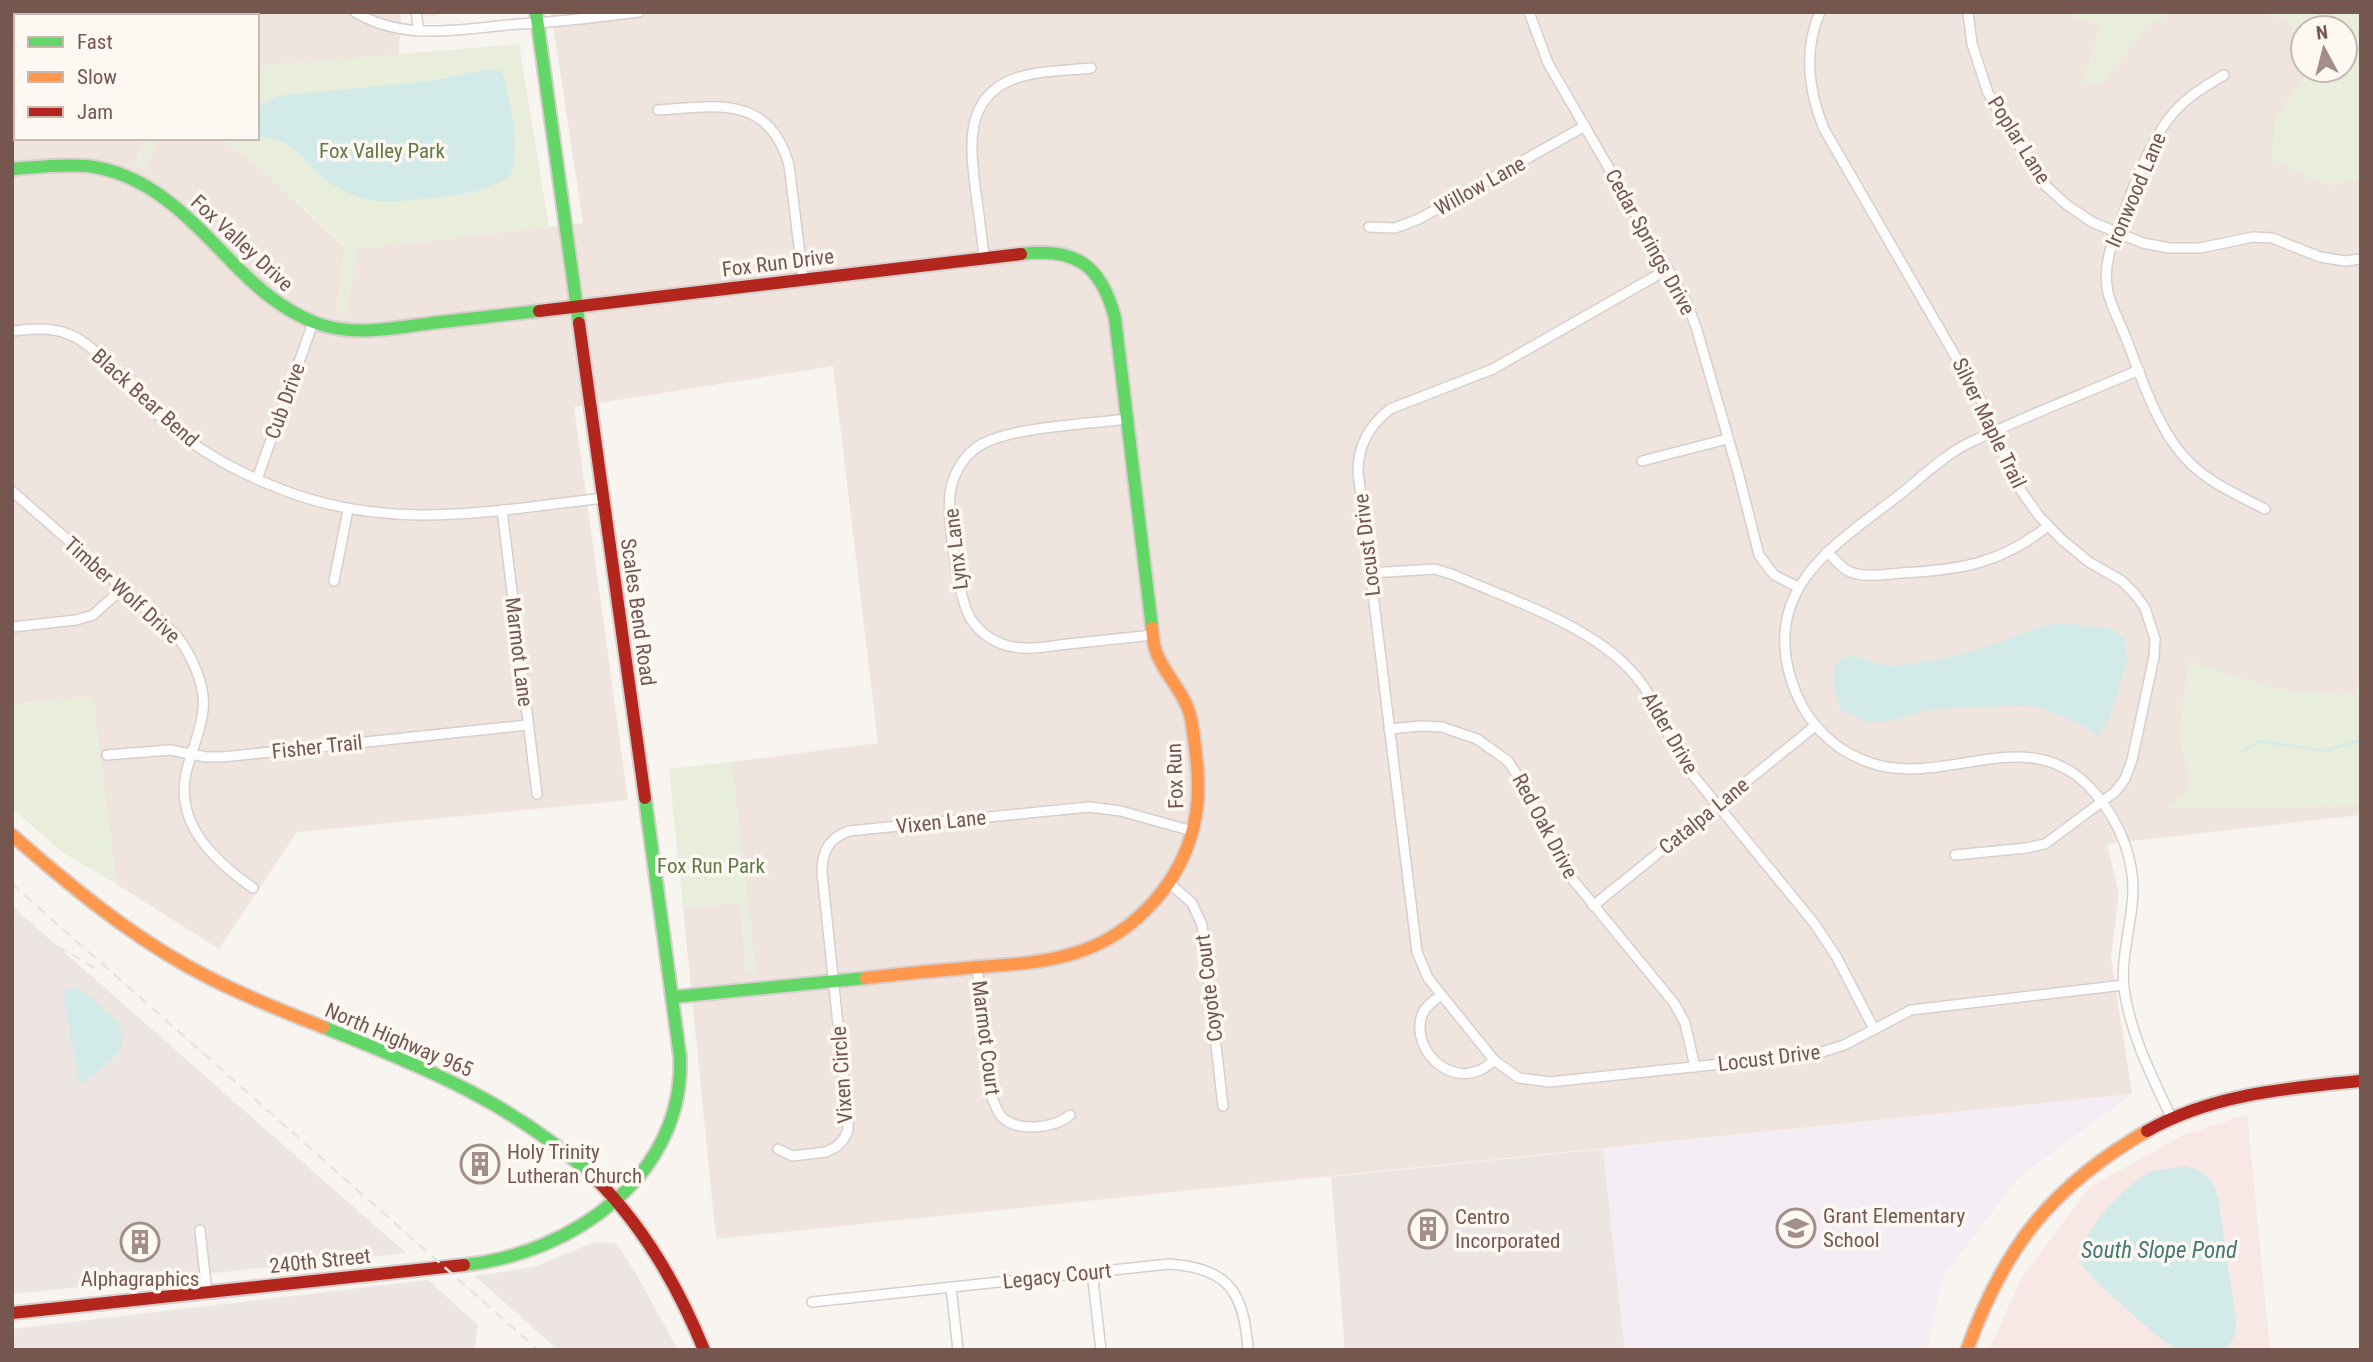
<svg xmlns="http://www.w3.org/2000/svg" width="2373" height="1362" viewBox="0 0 2373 1362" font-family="'Roboto Condensed',sans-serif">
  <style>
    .residential { fill: #f0e5de; fill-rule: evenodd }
    .commercial { fill: #f7e8e5 }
    .industrial { fill: #ece5e2 }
    .education { fill: #f4edf4 }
    .green { fill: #e9eedc }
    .water { fill: #d2eae8 }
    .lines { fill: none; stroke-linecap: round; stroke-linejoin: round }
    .stream { stroke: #d2eae8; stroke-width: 2.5 }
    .street-casing { stroke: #d7cfcc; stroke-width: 12 }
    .fast-casing { stroke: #d8cfcc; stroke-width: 16 }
    .slow-casing { stroke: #d8cfcc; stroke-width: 16 }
    .jam-casing { stroke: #d8cfcc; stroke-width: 16 }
    .street { stroke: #fefdfd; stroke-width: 9 }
    .fast { stroke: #63d668; stroke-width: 12 }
    .slow { stroke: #ff974d; stroke-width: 12 }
    .jam { stroke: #b3261e; stroke-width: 12 }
    .rail { stroke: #e5e4e6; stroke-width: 2.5; stroke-dasharray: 10 7; stroke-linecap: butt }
    .labels { text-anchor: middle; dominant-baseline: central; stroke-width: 7; stroke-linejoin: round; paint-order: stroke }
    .street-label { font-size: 21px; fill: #765750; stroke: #fef8f3 }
    .park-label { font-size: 21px; fill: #607a48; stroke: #fef8f3 }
    .poi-label { font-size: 21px; fill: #765750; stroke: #fef8f3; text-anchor: start }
    .water-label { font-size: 23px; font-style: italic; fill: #447978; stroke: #fef8f3 }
  </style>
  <rect width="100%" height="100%" fill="#f8f4f0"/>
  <path class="residential" d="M12 12H454L431 16 401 12 399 55 257 66V16H16V138H145L135 166 144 170 159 138H219L266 172 345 248 337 314H346L356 249 583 223 551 12H2361V815L2107 844 2119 893 2111 957 2132 1094 716 1239 683 908 740 902 747 974 755 973 731 762 878 743 833 366 574 407 628 800 297 832 219 949 116 884 92 696 12 705ZM2303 28H2345V70H2303Z"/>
  <polygon class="commercial" points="2247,1114 2270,1350 1989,1350 2021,1279 2090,1187 2181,1136"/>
  <g class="industrial">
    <polygon points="12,906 406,1253 12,1294"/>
    <polygon points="1603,1149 1625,1350 1345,1350 1331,1177"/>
    <polygon points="595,1242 616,1243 634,1270 678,1350 558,1350 475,1276 534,1267"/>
    <polygon points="428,1280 478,1325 474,1350 12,1350 12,1329"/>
  </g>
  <polygon class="education" points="2132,1094 2019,1177 1942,1278 1928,1350 1625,1350 1603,1149"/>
  <g class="green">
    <polygon points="2057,12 2173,12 2150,24 2098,87 2083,82 2101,25"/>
    <polygon points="2256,12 2361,12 2361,178 2330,186 2273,160 2275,118 2309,70 2345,70 2345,28 2303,28 2303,55 2287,19"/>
    <polygon points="519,44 549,227 357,249 346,315 337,315 345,247 266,172 219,138 257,138 257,66"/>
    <polygon points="145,138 159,138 144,170 135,166"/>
    <polygon points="2188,661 2275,689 2357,695 2361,662 2361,806 2166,808 2190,788 2180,735"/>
    <polygon points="92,696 116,884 62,852 12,808 12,705"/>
    <polygon points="731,762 756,973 747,974 740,902 683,908 669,769"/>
  </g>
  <g class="water">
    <path d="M489 69 501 71 504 77C511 111 521 142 510 176 504 179 498 184 492 186 475 194 394 204 376 201 357 198 337 190 322 177 297 155 295 139 257 137L258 107 277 96 431 81Z"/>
    <path d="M2064 623 2112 629 2124 638 2127 661 2109 719 2098 737 2085 726 2033 705 1932 709 1886 722H1866L1840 709 1834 684 1835 665 1848 655C1861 656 1872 664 1885 665 1912 667 1949 657 1976 650 2006 642 2033 625 2064 623Z"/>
    <path d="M69 988C82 988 91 998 101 1007 106 1012 117 1019 120 1026 132 1052 96 1071 80 1085L65 1006 64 994Z"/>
    <path d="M2186 1166C2208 1173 2212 1177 2218 1199L2236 1320C2235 1351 2224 1350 2198 1350 2192 1350 2182 1351 2176 1349 2165 1345 2084 1273 2081 1263 2076 1247 2098 1219 2108 1207 2119 1196 2140 1175 2154 1171 2164 1168 2176 1168 2186 1166Z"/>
  </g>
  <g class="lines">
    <polyline class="stream" points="2245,750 2260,741 2324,751 2361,740"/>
    <defs>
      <g id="street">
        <path d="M355 12C406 43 464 28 520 24 559 22 599 17 639 12"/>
        <polyline points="416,12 419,31"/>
        <polyline points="1529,12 1548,63 1687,303 1696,327 1738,472 1759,555 1774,575 1798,587"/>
        <path d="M1820 12C1803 51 1809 92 1824 129L1983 404 2009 468 2022 492 2039 516 2061 539 2089 562 2122 581 2135 594 2145 608 2155 639 2154 657 2132 760 2125 779 2115 792 2045 844 2026 848 1955 855"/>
        <polyline points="1968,12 1972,44 1988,93 2031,166 2046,186 2067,205 2092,222 2143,243 2169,248 2200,248 2253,237 2272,238 2320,257 2345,261 2361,259"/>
        <polyline points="12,14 18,12"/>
        <path d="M2224 75C2207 85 2190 95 2176 110 2147 141 2125 210 2110 251 2106 265 2105 278 2108 293 2112 308 2120 323 2126 338 2141 377 2158 431 2188 461 2209 483 2238 495 2265 509"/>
        <path d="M658 110C716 106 769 94 789 165L803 279"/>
        <polyline points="1369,227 1395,228 1419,219 1585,126"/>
        <path d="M984 258C982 236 979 215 976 194 971 151 962 101 1011 80 1035 70 1065 71 1091 68"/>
        <path d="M1668 269 1493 369 1390 409C1369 426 1358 445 1358 472L1417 952 1428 978 1494 1060 1519 1078 1550 1082 1816 1054 1844 1045 1911 1010 2124 985"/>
        <path d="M12 331C34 329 54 326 75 337 99 349 134 393 156 413 192 448 236 472 283 490 392 532 491 511 603 498"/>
        <path d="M2139 370C2083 394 2026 416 1971 442 1945 454 1921 478 1898 496 1837 543 1762 587 1791 679 1803 719 1831 750 1871 763 1947 789 2031 717 2095 793 2121 824 2137 863 2132 905 2129 933 2121 961 2124 989 2131 1036 2152 1077 2172 1119"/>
        <path d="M1127 419C1090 424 1003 427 976 448 962 458 952 477 950 494 947 518 958 599 971 619 980 633 993 642 1009 646 1028 651 1049 646 1068 644 1096 641 1124 638 1153 635"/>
        <polyline points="1642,461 1727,439"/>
        <polyline points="257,479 313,323"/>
        <path d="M12 491 176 635C191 654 206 685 203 710 201 731 191 752 186 773 175 825 215 861 253 888"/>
        <polyline points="502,510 537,794"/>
        <path d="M1827 552C1836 561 1845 572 1857 574 1871 577 1887 574 1901 573 1960 570 2000 564 2048 526"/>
        <path d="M1370 573 1435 569 1454 575C1515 602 1602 628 1642 684 1661 711 1669 743 1688 769L1814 923 1836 956 1874 1029"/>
        <polyline points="334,581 348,510"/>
        <polyline points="12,627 76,620 93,615 123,588"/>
        <polyline points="1389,729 1421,726 1442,727 1477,739 1508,761 1527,790 1560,864 1674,1003 1685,1023 1695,1067"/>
        <polyline points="107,755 170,750 206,757 222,757 528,725"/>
        <polyline points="1169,883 1192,903 1202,925 1223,1106"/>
        <polyline points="1593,906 1815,726"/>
        <path d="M977 967 992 1098C995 1104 997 1112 1002 1117 1018 1133 1055 1128 1070 1115"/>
        <path d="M1441 995C1435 1000 1425 1006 1422 1015 1409 1053 1459 1096 1494 1060"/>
        <path d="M778 1149 792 1156 826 1152 836 1147 843 1140 848 1131V1120L822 872C822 851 829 838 849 831L1089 807 1121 811 1192 831"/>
        <polyline points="200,1230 207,1293"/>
        <polyline points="1092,1272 1101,1350"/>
        <polyline points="951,1287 958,1350"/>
        <path d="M812 1302 1169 1264C1229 1268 1244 1292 1248 1350"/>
      </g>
      <g id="fast">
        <polyline points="536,12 579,323"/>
        <path d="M12 169C37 167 62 164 87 166 149 173 190 219 231 261 256 287 282 310 316 323 354 337 394 328 432 323 468 319 503 315 539 311"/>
        <path d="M1021 254C1076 247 1101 265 1115 318L1152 628"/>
        <polyline points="673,997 866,978"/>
        <path d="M323 1027C425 1068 512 1102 595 1178"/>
        <path d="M464 1265C572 1254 685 1175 680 1057L645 798"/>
      </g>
      <g id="slow">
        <path d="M12 835C67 883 123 930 187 966 230 990 277 1009 323 1027"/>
        <path d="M866 978C900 974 933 971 967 968 1002 965 1038 964 1072 954 1135 936 1186 879 1196 814 1201 785 1196 753 1192 724 1188 695 1167 679 1157 654 1153 646 1153 636 1152 628"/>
        <path d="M1967 1350C2004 1247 2052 1186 2147 1131"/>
      </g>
      <g id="jam">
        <polyline points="539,311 1021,254"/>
        <polyline points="579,323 645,798"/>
        <path d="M2147 1131C2212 1094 2288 1088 2361 1081"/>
        <path d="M595 1178C644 1227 678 1286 704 1350"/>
        <polyline points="12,1313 464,1265"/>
      </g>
    </defs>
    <use href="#street" class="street-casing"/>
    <use href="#fast" class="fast-casing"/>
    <use href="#slow" class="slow-casing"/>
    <use href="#jam" class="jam-casing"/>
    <use href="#street" class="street"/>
    <use href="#fast" class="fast"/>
    <use href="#slow" class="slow"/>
    <use href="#jam" class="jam"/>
    <g class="rail">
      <polyline points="12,884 538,1350"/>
      <path d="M12 921C39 940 70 951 97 970"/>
    </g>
  </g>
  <defs>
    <symbol id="building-ring" viewBox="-11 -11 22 22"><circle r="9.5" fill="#fef8f3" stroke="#a48e88" stroke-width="1.5"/><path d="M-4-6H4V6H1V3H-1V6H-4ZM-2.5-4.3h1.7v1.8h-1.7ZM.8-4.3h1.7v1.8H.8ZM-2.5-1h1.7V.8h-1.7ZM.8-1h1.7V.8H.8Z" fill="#a48e88"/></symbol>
    <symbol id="school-ring" viewBox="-11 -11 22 22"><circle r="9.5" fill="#fef8f3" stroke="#a48e88" stroke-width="1.5"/><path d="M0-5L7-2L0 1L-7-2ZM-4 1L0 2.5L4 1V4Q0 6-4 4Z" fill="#a48e88"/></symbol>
  </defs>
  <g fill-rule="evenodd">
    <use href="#building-ring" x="458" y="1142" width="44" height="44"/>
    <use href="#school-ring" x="1774" y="1206" width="44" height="44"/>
    <use href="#building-ring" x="1406" y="1207" width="44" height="44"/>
    <use href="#building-ring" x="118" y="1220" width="44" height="44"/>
  </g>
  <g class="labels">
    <g class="street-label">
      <text transform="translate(2019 140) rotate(58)">Poplar Lane</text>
      <text transform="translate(1480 186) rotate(-29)">Willow Lane</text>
      <text transform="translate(2136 190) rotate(-67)">Ironwood Lane</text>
      <text transform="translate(1650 242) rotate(61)">Cedar Springs Drive</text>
      <text transform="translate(242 243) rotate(43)">Fox Valley Drive</text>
      <text transform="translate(778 263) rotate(-7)">Fox Run Drive</text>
      <text transform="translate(145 398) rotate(42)">Black Bear Bend</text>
      <text transform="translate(285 401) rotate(-70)">Cub Drive</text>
      <text transform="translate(1989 423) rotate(64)">Silver Maple Trail</text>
      <text transform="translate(1367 545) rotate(-97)">Locust Drive</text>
      <text transform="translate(956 549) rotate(-97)">Lynx Lane</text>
      <text transform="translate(122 590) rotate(42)">Timber Wolf Drive</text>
      <text transform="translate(638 612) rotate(82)">Scales Bend Road</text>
      <text transform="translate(519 652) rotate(83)">Marmot Lane</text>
      <text transform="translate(1670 733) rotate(60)">Alder Drive</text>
      <text transform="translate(317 747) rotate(-6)">Fisher Trail</text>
      <text transform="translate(1175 776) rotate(-92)">Fox Run</text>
      <text transform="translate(1704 816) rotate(-39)">Catalpa Lane</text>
      <text transform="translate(941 822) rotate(-6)">Vixen Lane</text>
      <text transform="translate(1545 826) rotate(62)">Red Oak Drive</text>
      <text transform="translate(1209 988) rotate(-97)">Coyote Court</text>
      <text transform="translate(986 1038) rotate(83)">Marmot Court</text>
      <text transform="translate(399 1040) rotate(23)">North Highway 965</text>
      <text transform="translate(1769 1058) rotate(-7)">Locust Drive</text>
      <text transform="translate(842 1075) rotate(-94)">Vixen Circle</text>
      <text transform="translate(320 1261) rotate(-6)">240th Street</text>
      <text transform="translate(1057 1276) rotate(-6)">Legacy Court</text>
    </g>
    <g class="park-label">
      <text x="382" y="151">Fox Valley Park</text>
      <text x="711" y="866">Fox Run Park</text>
    </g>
    <g class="poi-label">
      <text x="507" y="1152">Holy Trinity<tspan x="507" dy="24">Lutheran Church</tspan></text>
      <text x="1823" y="1216">Grant Elementary<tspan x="1823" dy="24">School</tspan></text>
      <text x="1455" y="1217">Centro<tspan x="1455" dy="24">Incorporated</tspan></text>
      <text x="140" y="1279" text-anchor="middle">Alphagraphics</text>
    </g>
    <g class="water-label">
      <text x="2159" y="1250">South Slope Pond</text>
    </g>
  </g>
  <rect width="2373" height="1362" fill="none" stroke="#765750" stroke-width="28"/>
  <rect x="14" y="14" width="245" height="126" fill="#fef8f3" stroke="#c8b8b2" stroke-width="2"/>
  <rect x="28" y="37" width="35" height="10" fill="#63d668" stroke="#c8b8b2" stroke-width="2"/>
  <text x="77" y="49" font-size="21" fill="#765750">Fast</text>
  <rect x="28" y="72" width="35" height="10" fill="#ff974d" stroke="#c8b8b2" stroke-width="2"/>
  <text x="77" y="84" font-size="21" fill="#765750">Slow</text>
  <rect x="28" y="107" width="35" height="10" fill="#b3261e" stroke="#c8b8b2" stroke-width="2"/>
  <text x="77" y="119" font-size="21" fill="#765750">Jam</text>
  <g transform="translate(2324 49) rotate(353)"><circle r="33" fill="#fef8f3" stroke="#c8b8b2" stroke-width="2"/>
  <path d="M0-5L12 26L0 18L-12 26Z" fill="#a48e88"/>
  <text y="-10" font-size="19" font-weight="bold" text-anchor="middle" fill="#765750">N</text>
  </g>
</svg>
